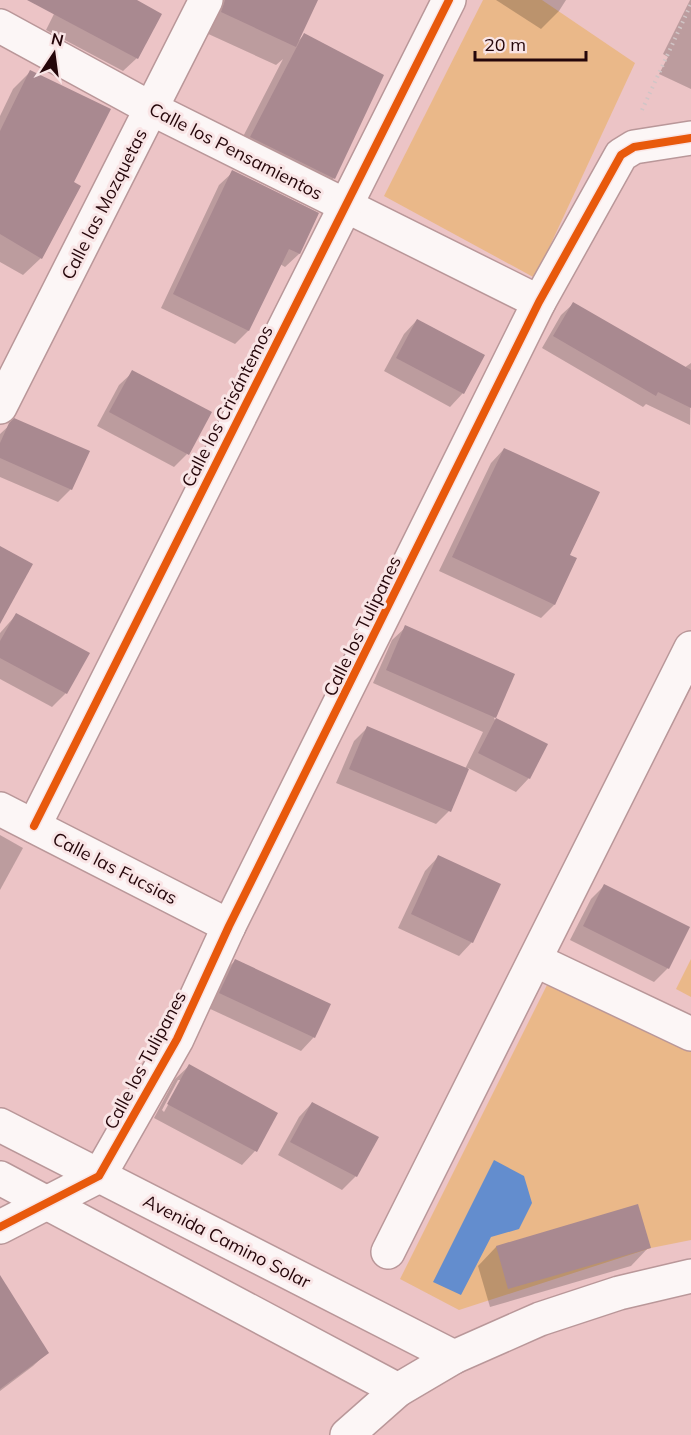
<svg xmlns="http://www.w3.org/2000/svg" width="691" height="1435" viewBox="0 0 691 1435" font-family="Mulish,sans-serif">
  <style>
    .green { fill: #eab889 }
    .water { fill: #638dce }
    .shadow { fill: #0003; fill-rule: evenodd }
    .building { fill: #a98990 }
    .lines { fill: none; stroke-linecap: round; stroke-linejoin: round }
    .minor-casing { stroke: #b99799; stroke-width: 36 }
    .path { stroke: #d1c5c6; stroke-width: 4; stroke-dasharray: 1.5 4.5; stroke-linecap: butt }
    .minor { stroke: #fcf6f6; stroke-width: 33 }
    .cycleway-casing { stroke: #f9e5e6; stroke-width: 11 }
    .cycleway { stroke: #e8590c; stroke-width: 8 }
    .labels { text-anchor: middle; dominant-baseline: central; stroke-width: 6; stroke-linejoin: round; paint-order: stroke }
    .street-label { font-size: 18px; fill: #25060a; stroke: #f9e5e6 }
  </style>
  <rect width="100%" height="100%" fill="#ecc4c6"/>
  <g class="green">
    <polygon points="483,0 542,0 635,63 535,278 384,196"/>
    <polygon points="691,959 691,997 676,989"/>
    <polygon points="551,977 691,1048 691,1240 651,1248 459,1310 400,1279"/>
  </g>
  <polygon class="water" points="494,1160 524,1176 532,1203 519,1229 491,1237 461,1295 433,1282"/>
  <g class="shadow">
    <polygon points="61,0 133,0 137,58 123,71 46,30"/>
    <polygon points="218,0 316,0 297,42 304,35 382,75 334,178 315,197 233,156 283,59 276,65 204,32"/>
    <polygon points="496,0 566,0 559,11 541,29"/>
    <polygon points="690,0 691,0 691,89 659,74 668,57 663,54"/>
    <polygon points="30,72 72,183 41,258 23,275 0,262 0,116 13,89"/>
    <polygon points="233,172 317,214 299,254 285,267 280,264 248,331 235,344 161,308 219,185"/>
    <polygon points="573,304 684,368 691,363 690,425 646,404 643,407 542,348 561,315"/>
    <polygon points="417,320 463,393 450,407 384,371 404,334"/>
    <polygon points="133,372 187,454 174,467 97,426 119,385"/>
    <polygon points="15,420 71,489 58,502 0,477 0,434"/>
    <polygon points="504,449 568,556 575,559 554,605 541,618 439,571 491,463"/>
    <polygon points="16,615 88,654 66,693 52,707 0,679 0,633"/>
    <polygon points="406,627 513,675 494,719 546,745 529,778 516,792 468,768 449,811 436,824 336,783 354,741 367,728 465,769 483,732 373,683 392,640"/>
    <polygon points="0,835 23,848 0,890"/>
    <polygon points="438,857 472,942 459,956 398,928 425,871"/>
    <polygon points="604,886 688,928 668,968 654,982 570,940 591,899"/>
    <polygon points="235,961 314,1037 301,1051 206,1007 221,974"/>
    <path d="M189 1066 276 1113 255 1151 242 1165 154 1118 175 1079ZM178 1080H182L164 1112 162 1110Z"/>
    <polygon points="312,1103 377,1138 356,1176 342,1190 278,1155 299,1117"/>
    <polygon points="496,1247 649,1247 631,1266 490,1307 478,1266"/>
    <polygon points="0,1278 47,1353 33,1366 0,1391"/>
  </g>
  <g class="building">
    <polygon points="27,0 137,0 162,14 138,59"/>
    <polygon points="225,0 318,0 296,47 221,12"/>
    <polygon points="304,33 384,75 335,179 250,137"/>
    <polygon points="30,70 111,109 74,182 81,186 42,259 0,234 0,131"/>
    <polygon points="232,170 319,213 300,254 289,249 249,331 173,294"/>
    <polygon points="573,302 691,370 691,408 658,392 656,396 553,336"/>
    <polygon points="417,319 485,355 464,394 396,358"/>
    <polygon points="132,370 212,412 189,455 109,412"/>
    <polygon points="14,418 90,451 72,490 0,458 0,443 9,423"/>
    <polygon points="504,448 600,492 570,555 577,558 555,605 452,557"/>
    <polygon points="0,546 33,564 0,624"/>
    <polygon points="16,613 90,653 67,694 0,658 0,641"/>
    <polygon points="405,625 515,674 496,718 386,670"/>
    <polygon points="496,718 548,744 530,779 478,753"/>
    <polygon points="367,726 469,769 451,812 349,769"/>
    <polygon points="438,855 501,884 473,943 411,914"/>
    <polygon points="604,884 690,927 669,969 583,926"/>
    <polygon points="235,959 331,1004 315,1038 219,993"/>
    <polygon points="189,1064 278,1113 257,1152 167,1104"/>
    <polygon points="312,1102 379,1137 357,1177 290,1142"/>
    <polygon points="638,1204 651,1248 508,1289 496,1246"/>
    <polygon points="0,1275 49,1353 0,1389"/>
  </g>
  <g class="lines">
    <defs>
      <g id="minor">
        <polyline points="0,26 152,109 539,302"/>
        <polyline points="0,407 206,0"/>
        <polyline points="0,809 229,926"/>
        <polyline points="34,826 449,0"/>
        <polyline points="535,960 691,1034"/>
        <polyline points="0,1125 454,1357"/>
        <polyline points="0,1178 398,1390"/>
        <polyline points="0,1227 99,1176 177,1039 229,926 539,302 621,155 634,147 691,138"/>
        <polyline points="388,1252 691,648"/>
        <polyline points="347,1435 398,1390 454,1357 540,1319 619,1293 691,1276"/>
      </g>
    </defs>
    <use href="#minor" class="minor-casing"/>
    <polyline class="path" points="642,110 691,4"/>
    <use href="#minor" class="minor"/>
    <defs>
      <g id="cycleway">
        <polyline points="34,826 449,0"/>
        <polyline points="0,1227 99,1176 177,1039 229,926 539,302 621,155 634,147 691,138"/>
      </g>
    </defs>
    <use href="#cycleway" class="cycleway-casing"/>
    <use href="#cycleway" class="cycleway"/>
  </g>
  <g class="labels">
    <g class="street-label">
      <text transform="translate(236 151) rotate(27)">Calle los Pensamientos</text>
      <text transform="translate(104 204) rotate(-63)">Calle las Mozquetas</text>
      <text transform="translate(227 406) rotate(-63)">Calle los Crisántemos</text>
      <text transform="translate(362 626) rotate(-64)">Calle los Tulipanes</text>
      <text transform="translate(115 868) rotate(27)">Calle las Fucsias</text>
      <text transform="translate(145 1060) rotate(-62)">Calle los Tulipanes</text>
      <text transform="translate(227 1241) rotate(27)">Avenida Camino Solar</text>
    </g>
  </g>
  <g transform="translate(54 54) rotate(13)" stroke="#f9e5e6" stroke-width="4.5" paint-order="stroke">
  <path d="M0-4.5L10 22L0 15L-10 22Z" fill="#25060a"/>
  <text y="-9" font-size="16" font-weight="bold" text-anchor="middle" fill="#25060a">N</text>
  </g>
  <path d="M475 51v9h111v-9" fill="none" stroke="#25060a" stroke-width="3"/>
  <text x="484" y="51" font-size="18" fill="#25060a" stroke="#f9e5e6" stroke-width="4.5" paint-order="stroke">20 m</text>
</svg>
